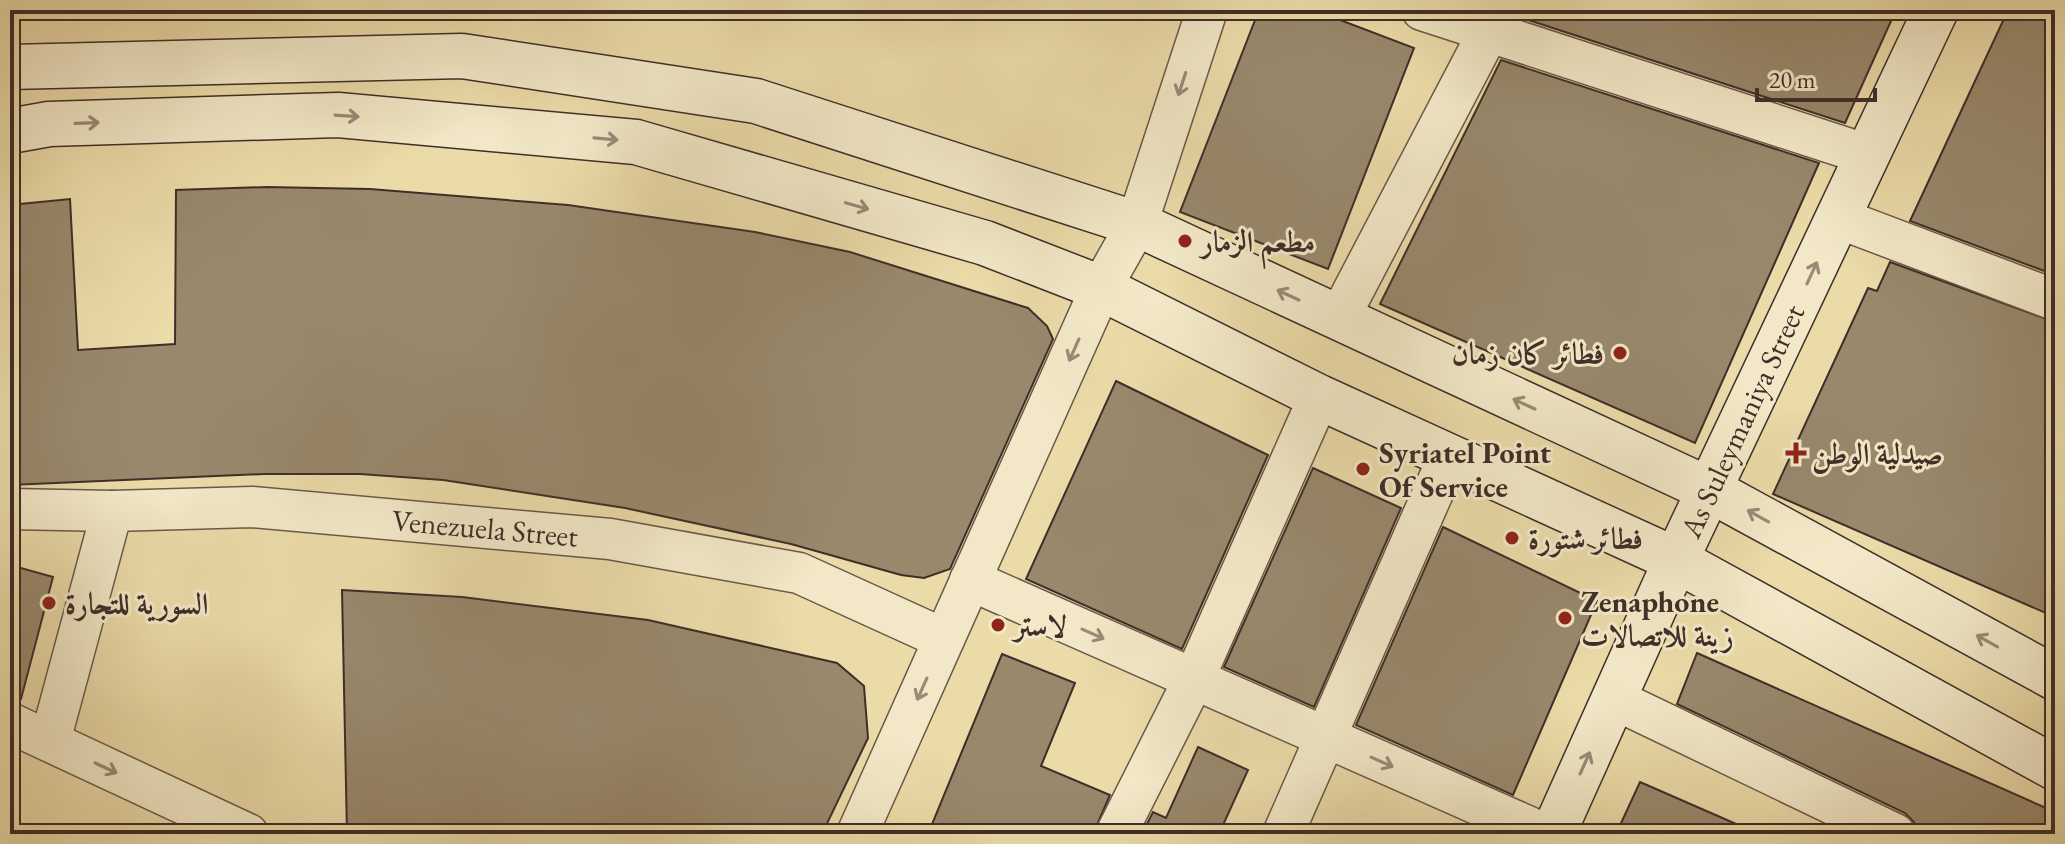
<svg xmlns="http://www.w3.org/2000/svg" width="2065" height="844" viewBox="0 0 2065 844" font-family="'EB Garamond',Amiri,serif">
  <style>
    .building { fill: #98886c; stroke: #3f2e29; stroke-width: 2 }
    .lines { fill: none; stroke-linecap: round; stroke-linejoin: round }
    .street-casing { stroke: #6a5949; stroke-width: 43 }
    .secondary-casing { stroke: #3f2e29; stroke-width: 47 }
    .street { stroke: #f2e8c7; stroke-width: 40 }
    .secondary { stroke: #f2e8c7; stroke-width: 44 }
    .oneway { stroke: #988b78 }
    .poi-dot { fill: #8f2418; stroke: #f2e8c7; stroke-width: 3 }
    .labels { text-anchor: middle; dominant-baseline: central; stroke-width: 6; stroke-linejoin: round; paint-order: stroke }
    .poi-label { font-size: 30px; font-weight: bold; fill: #3f2e29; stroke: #f2e8c7; text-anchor: start }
    .street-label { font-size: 30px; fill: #3f2e29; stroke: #f2e8c7 }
  </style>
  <rect width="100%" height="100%" fill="#ebdba9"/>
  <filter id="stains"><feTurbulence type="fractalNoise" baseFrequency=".0025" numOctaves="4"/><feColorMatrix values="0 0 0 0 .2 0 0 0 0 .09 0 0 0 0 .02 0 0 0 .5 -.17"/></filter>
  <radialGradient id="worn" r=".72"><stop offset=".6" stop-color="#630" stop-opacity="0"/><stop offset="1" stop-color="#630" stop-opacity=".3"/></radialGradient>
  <g class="building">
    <polygon points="1259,10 1314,10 1414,48 1328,269 1180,212"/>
    <polygon points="1526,10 1896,10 1845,123 1522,18"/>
    <polygon points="2008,10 2055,10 2055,275 1910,221"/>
    <polygon points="1501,60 1819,163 1695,443 1380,304"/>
    <polygon points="267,187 370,189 568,205 755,232 850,252 1028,308 1047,326 1053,339 950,569 924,578 901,575 791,544 625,508 443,480 360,474 264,474 10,485 10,205 70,199 78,350 175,344 176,190"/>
    <polygon points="1890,262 2055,322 2055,617 1773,494 1868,288 1877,291"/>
    <polygon points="1116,381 1268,455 1182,649 1026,579"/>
    <polygon points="1313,468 1401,508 1314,707 1224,667"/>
    <polygon points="1443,527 1597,601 1513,795 1356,725"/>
    <polygon points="10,565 53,577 21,699 10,698"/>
    <polygon points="342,590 462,597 648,620 837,663 864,686 868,738 822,834 347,834"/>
    <polygon points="1697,653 2055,812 2055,834 1918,834 1914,822 1905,813 1677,704"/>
    <polygon points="1002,654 1075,683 1041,766 1110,795 1093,834 928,834"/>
    <polygon points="1198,747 1248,770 1219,834 1142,834 1153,812 1166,818"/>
    <polygon points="1640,782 1759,834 1616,834"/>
  </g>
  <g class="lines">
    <defs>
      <g id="street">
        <polyline points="1422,10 1868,155"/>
        <polyline points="1838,218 2055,300"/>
        <polyline points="1339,318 1500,10"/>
        <polyline points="10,509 112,511 252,507 610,539 799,573 944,639"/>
        <polyline points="970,580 1545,834"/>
        <polyline points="1614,699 1895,834"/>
        <polyline points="10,723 248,834"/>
        <polyline points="50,741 112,511"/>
        <polyline points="857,834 1101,288 1137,224 1207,10"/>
        <polyline points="1116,834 1194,679 1319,397"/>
        <polyline points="1283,834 1449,456"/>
      </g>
      <g id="secondary">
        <polyline points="10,67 462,56 756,101 1137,224 1710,490 2055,678"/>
        <polyline points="10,131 49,124 338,115 636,142 985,243 1101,288 1319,397 1676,560 2055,768"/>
        <polyline points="1553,834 1676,560 1936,10"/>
      </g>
    </defs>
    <use href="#street" class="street-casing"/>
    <use href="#secondary" class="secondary-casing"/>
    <use href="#street" class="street"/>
    <use href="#secondary" class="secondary"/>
  </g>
  <defs><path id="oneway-shaft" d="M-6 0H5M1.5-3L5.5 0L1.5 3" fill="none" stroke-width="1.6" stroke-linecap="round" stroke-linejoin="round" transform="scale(2)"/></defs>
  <g class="oneway">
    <use href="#oneway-shaft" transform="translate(1182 84) rotate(108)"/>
    <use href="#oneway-shaft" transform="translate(347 116) rotate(4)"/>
    <use href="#oneway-shaft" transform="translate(87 123) rotate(-2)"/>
    <use href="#oneway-shaft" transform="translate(606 139) rotate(5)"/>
    <use href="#oneway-shaft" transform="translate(857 206) rotate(16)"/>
    <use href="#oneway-shaft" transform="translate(1812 273) rotate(-65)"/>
    <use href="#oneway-shaft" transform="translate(1288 295) rotate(-155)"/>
    <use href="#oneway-shaft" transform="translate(1074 350) rotate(114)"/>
    <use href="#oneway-shaft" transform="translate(1524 404) rotate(-155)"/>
    <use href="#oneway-shaft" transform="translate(1758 516) rotate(-151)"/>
    <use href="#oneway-shaft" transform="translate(1093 634) rotate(24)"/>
    <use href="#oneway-shaft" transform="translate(1987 641) rotate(-151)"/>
    <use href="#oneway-shaft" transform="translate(922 689) rotate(114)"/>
    <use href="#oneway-shaft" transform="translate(1382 762) rotate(24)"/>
    <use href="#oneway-shaft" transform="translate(1585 763) rotate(-66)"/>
    <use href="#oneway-shaft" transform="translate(106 768) rotate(25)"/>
  </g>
  <g class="poi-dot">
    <circle cx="1185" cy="241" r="8"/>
    <circle cx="1620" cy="353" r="8"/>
    <path d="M1792 441h8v8h8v8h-8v8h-8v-8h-8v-8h8z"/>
    <circle cx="1363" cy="469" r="8"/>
    <circle cx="1512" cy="538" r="8"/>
    <circle cx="49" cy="603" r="8"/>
    <circle cx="1565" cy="618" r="8"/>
    <circle cx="998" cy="625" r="8"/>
  </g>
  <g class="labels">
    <g class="poi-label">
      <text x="1201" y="241">مطعم الزمار</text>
      <text x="1604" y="353" text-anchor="end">فطائر كان زمان</text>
      <text x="1379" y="452">Syriatel Point<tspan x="1379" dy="34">Of Service</tspan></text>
      <text x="1812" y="453">صيدلية الوطن</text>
      <text x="1528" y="538">فطائر شتورة</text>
      <text x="1581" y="601">Zenaphone<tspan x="1581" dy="34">زينة للاتصالات</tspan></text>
      <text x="65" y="603">السورية للتجارة</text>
      <text x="1014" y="625">لاستر</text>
    </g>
    <g class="street-label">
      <text transform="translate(1742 421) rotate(-65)">As Suleymaniya Street</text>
      <text transform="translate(485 528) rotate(5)">Venezuela Street</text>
    </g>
  </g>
  <rect width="2065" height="844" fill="none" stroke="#ebdba9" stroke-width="40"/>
  <rect x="12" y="12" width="2041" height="820" fill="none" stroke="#3f2e29" stroke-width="4"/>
  <rect x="20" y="20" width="2025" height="804" fill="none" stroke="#3f2e29" stroke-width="2"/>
  <path d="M1757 88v12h118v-12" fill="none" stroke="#3f2e29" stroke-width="4"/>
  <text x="1769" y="88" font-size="24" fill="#3f2e29" stroke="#f2e8c7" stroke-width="6" paint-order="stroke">20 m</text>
  <rect width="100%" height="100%" filter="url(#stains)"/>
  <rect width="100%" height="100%" fill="url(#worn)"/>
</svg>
